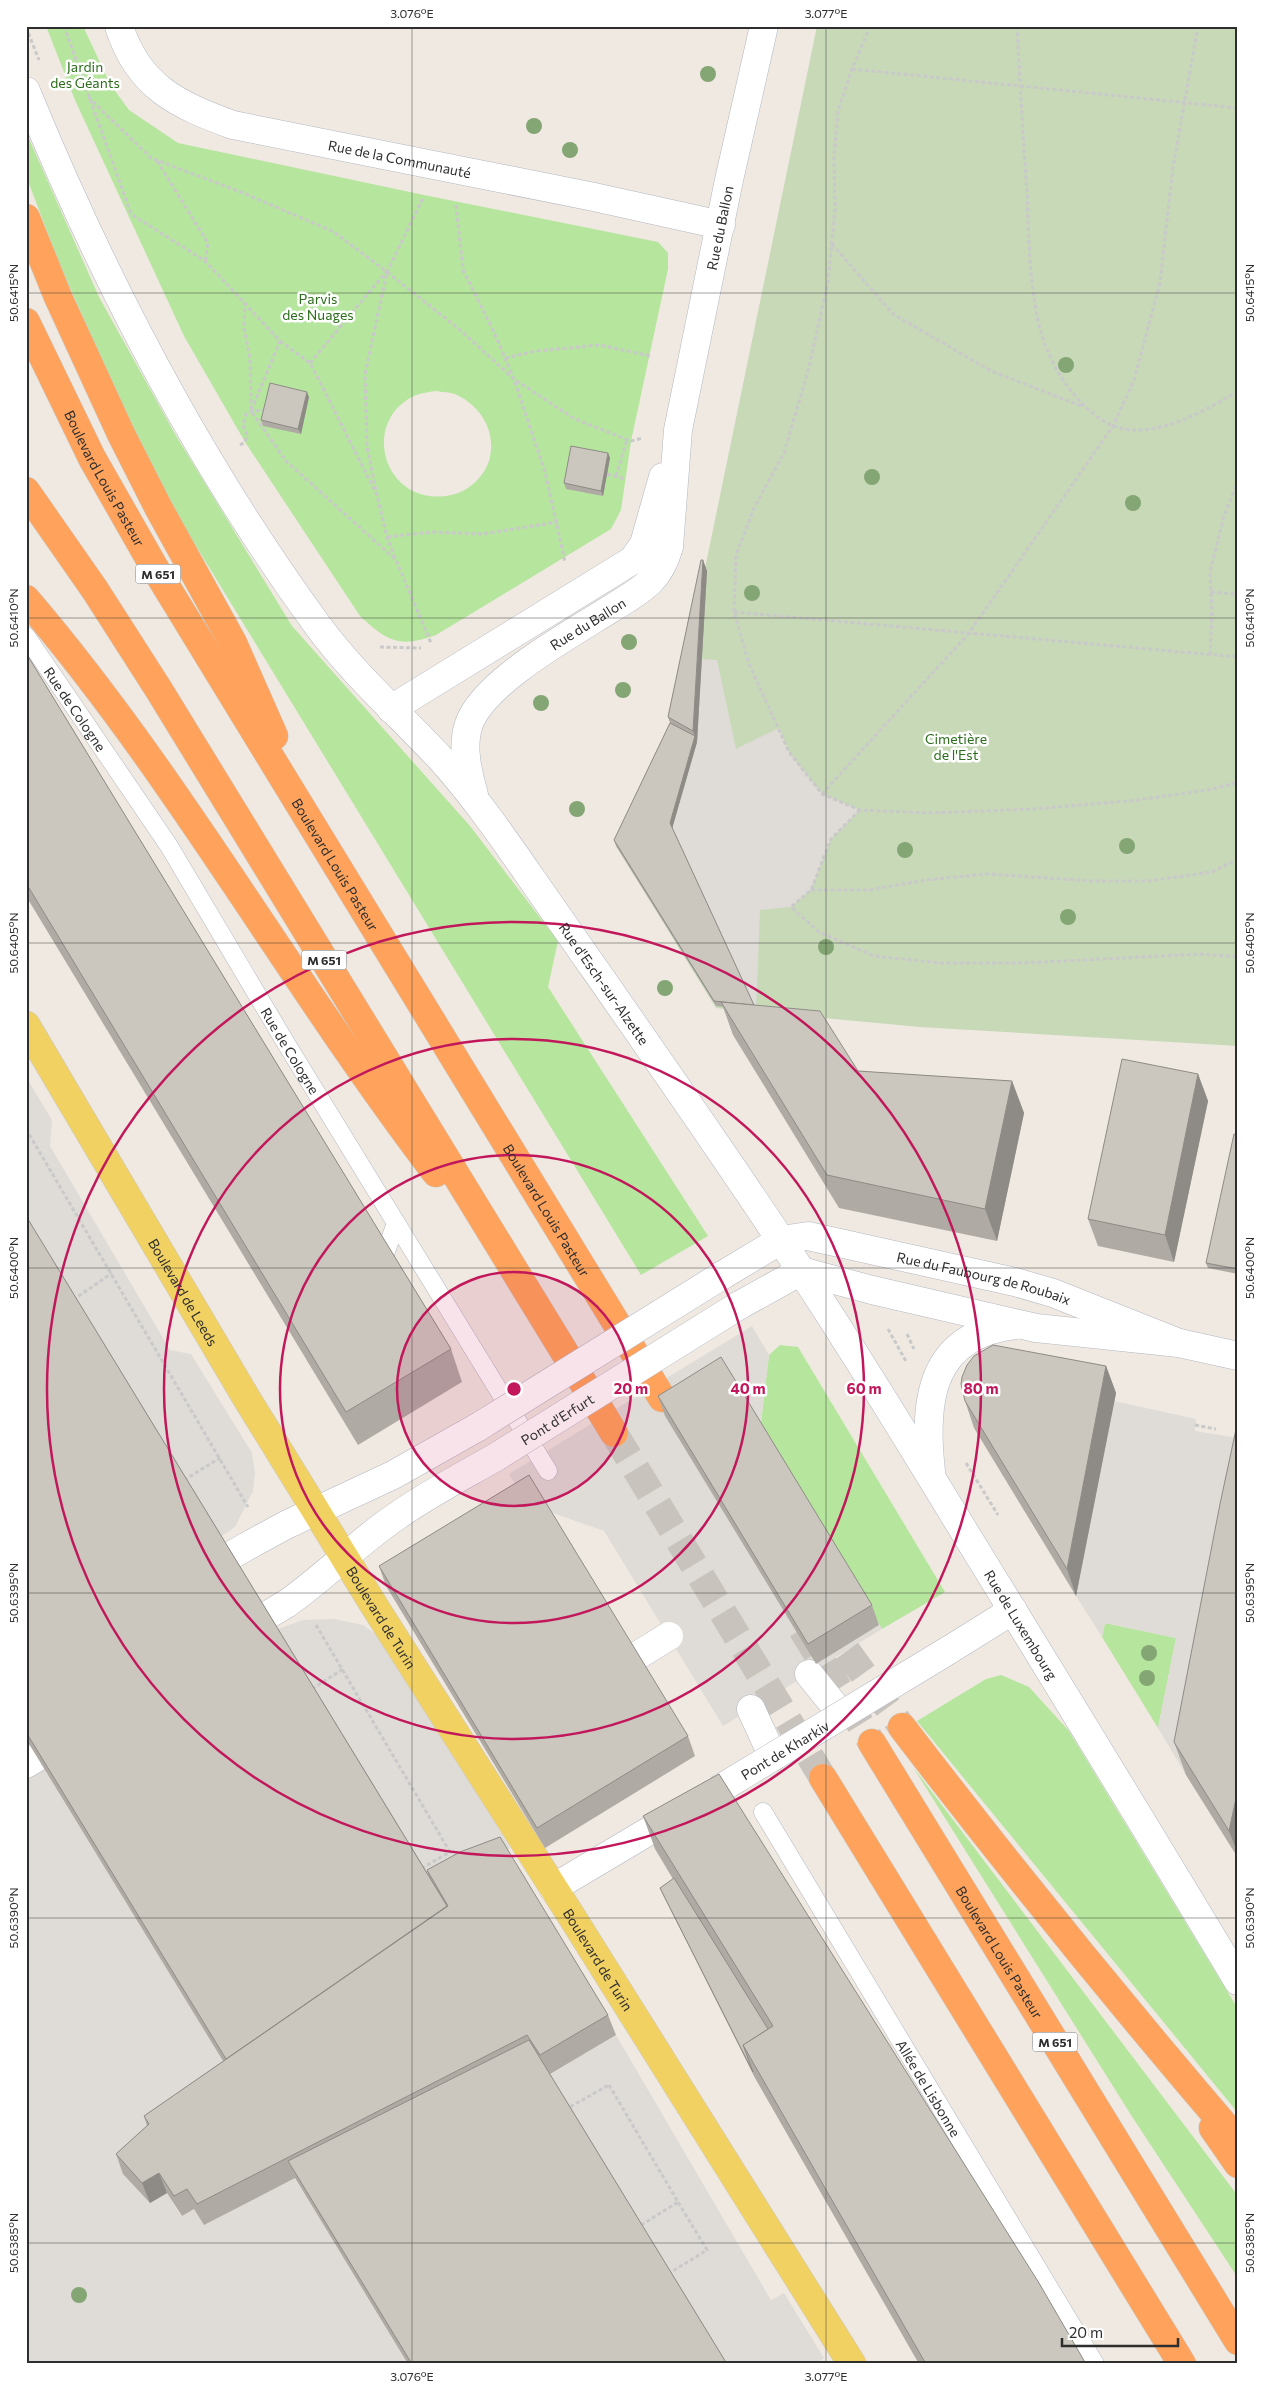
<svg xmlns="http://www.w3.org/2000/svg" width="1264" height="2390" viewBox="0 0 1264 2390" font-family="Commissioner,sans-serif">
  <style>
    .green { fill: #b6e59e; fill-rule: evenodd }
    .cemetery { fill: #c8d9b8 }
    .plaza { fill: #dfdcd8 }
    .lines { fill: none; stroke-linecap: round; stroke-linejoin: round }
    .highway-tunnel { stroke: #c8c4bd; stroke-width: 28; stroke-dasharray: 28 14; stroke-linecap: butt }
    .lane-casing { stroke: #b4b7c1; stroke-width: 19 }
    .street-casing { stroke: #b4b7c1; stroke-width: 29 }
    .secondary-casing { stroke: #b4b7c1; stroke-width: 29 }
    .primary-casing { stroke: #c9c9c9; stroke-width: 29 }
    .highway-casing { stroke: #c9c9c9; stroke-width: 29 }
    .path { stroke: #c9c9c9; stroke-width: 3; stroke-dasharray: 4 2.5; stroke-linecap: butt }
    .lane { stroke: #fff; stroke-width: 18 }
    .street { stroke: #fff; stroke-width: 28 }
    .secondary { stroke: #fff; stroke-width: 28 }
    .primary { stroke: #f2d163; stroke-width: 28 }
    .highway { stroke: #ffa35c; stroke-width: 28 }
    .street-bridge-casing { stroke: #b4b7c1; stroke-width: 29; stroke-linecap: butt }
    .secondary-bridge-casing { stroke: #b4b7c1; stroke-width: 29; stroke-linecap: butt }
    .street-bridge { stroke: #fff; stroke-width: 28 }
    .secondary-bridge { stroke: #fff; stroke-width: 28 }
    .tree { fill: #84a574 }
    .wall { fill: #afaba4 }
    .shaded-wall { fill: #8e8b86 }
    .building { fill: #cbc7bf; stroke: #8e8b86 }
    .ticks { fill: none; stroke: #2e2e2e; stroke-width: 1; stroke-opacity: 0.45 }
    .ring { fill: none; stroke: #c2185b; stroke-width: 2.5 }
    .labels { text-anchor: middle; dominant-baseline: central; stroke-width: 5; stroke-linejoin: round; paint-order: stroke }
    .shield { fill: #fff; stroke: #6d6d6d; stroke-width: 1 }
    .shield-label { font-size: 12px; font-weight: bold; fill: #2e2e2e }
    .park-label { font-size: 14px; fill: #2c6e1b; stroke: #fff }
    .street-label { font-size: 14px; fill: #2e2e2e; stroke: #fff }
    .centre { fill: #c2185b; stroke: #fff; stroke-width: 2.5 }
    .ring-label { font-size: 15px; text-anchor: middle; font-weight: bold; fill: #c2185b; stroke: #fff; stroke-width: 5; stroke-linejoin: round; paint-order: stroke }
    .neatline { fill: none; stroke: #2e2e2e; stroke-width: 2 }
    .ticks-label { font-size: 12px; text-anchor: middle; fill: #2e2e2e }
  </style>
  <rect width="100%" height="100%" fill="#efe9e1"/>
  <g class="green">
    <path d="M46 26H83L110 84 129 110 178 143 424 195 658 242 668 253V269L631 441 621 510 611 529 436 635C399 648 388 642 360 616L245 442 184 336 75 100ZM435 391C442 392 451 392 457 395 482 407 497 433 489 461 484 476 470 490 455 494 385 513 357 421 416 395 422 393 429 392 435 391Z"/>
    <polygon points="26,132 99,297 175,434 292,626 470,826 558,941 548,987 708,1236 641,1275 171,505 120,401 60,265 26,176"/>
    <polygon points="780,1345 798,1347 945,1592 882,1629 760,1430 769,1355"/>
    <polygon points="1105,1623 1176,1638 1158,1728 1102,1637"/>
    <polygon points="1001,1675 1029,1687 1069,1731 1238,2009 1238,2113 917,1721 986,1679"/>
    <polygon points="913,1767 1238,2196 1238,2278 1131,2115"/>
  </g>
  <polygon class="cemetery" points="817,26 1238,26 1238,1046 920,1027 716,1008 616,846 672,728"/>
  <g class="plaza">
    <polygon points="700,659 717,660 736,749 779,728 789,752 822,794 860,810 831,839 811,890 791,907 760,910 756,1011 672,829 697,742"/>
    <polygon points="26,1077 52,1120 50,1146 170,1350 191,1354 252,1453 255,1473 253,1491 235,1527 219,1538 26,1222"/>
    <polygon points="752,1326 769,1355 760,1430 882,1629 723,1726 604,1531 527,1504 509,1474"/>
    <polygon points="1114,1401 1196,1419 1195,1431 1238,1438 1186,1775 1158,1728 1176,1638 1105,1623 1102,1637 1076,1596"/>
    <polygon points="334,1619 363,1625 377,1635 390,1649 510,1848 434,1891 275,1630 303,1620"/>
    <polygon points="26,1739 234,2079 150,2203 167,2193 181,2216 194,2209 204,2224 294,2177 408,2364 26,2364"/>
    <polygon points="616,2035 771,2300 784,2293 824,2358 816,2364 723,2364 547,2075"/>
  </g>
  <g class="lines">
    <g class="highway-tunnel">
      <polyline points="614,1433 823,1778"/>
      <polyline points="822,1617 902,1727"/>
      <polyline points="802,1629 872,1743"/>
    </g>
    <defs>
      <g id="lane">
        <path id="s1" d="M26 636 169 846 284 1040 548 1471"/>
        <polyline points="385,1254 396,1223"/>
        <path id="s2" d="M763 1812 1095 2364"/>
      </g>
      <g id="street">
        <path id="s3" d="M119 26C138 87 178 105 233 125L594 197 721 225"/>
        <polyline points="949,1650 1013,1610"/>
        <polyline points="809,1674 842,1715"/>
        <polyline points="751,1709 773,1757"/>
        <polyline points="553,1888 681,1812"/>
      </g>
      <g id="secondary">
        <path id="s4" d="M26 91C103 279 198 462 318 626 355 676 399 714 441 759 476 798 506 842 536 885 618 1003 701 1120 780 1239 845 1336 906 1436 967 1536 1058 1684 1149 1832 1238 1981"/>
        <polyline points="391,709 633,560 644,544 663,477"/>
        <path id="s5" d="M474 795C468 773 461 747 469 724 484 681 573 633 612 608 641 590 659 582 669 547L678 430 729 180 764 26"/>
        <polyline points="801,1271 872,1290 1036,1328 1179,1343 1238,1356"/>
        <path id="s6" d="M721 1276 781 1240 808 1236 1015 1282 1053 1293 1179 1343"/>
        <polyline points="738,1306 801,1271"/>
        <path d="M931 1471C923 1401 930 1335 1015 1325"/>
        <polyline points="251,1544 286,1525 393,1475 478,1427"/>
        <path d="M286 1604C325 1577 358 1542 397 1516 428 1494 463 1476 496 1457"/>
        <polyline points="26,1764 41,1755"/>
      </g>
      <g id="primary">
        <path id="s7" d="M26 1025 247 1399 375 1607 572 1917 852 2364"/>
      </g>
      <g id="highway">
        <polyline points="26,218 58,297 121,434 158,507 233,643 274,736"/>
        <path id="s8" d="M26 322 92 458 153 565 662 1398"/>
        <polyline points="26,491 95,590 159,690 614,1433"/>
        <path d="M26 599C179 778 293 986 436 1173"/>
        <path d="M902 1727C1010 1868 1122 2006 1238 2141"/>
        <path id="s9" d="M872 1743 1238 2341"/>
        <polyline points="823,1778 1182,2364"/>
        <polyline points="1213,2128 1238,2164"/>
      </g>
    </defs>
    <use href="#lane" class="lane-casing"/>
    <use href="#street" class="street-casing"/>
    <use href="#secondary" class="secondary-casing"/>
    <use href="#primary" class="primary-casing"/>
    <use href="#highway" class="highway-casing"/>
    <g class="path">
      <polyline points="64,26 131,214 205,261 280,341 251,411 286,461 396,560 431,643"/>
      <polyline points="870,26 852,69 838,111 834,158 835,208 828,282 808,371 784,453 754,508 736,555 734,612 749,664 789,752 822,794 860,810 929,813 1034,809 1138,800 1213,789 1238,782"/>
      <path d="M1017 26C1020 82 1023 138 1027 193 1029 239 1029 288 1041 333 1049 358 1061 382 1080 401 1088 410 1102 422 1114 426 1153 441 1205 411 1238 391"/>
      <polyline points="26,27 39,60"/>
      <polyline points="852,69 1238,108"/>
      <polyline points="88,97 151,158 243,193 334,232 387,272 423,198"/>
      <polyline points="157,161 208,243 205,261"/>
      <polyline points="456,205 463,270 493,330 514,379 575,419 631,441 643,438"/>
      <polyline points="832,244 893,314 991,371 1084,407"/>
      <polyline points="387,272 459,329 514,379 545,472 565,562"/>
      <polyline points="245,302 244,328 250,358 251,408"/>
      <polyline points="280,341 310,363 322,386 377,495 387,537 396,560"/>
      <polyline points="505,358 536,351 600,345 650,356"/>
      <polyline points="310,363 386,272"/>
      <polyline points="240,445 245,442 247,435 243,425 246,414 251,411 266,410"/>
      <polyline points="607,474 625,479"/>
      <polyline points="616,476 627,440"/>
      <polyline points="376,490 367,447 365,374 387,272"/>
      <polyline points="387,537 432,532 482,534 558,522"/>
      <polyline points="1211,592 1238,594"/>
      <polyline points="734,612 1238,657"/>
      <polyline points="380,647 421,648"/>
      <polyline points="1210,655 1212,610 1210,572 1224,516 1238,481"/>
      <polyline points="822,794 969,633 1113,426 1134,380 1160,283 1173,167 1198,26"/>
      <polyline points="860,810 831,839 811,890 791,907 819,932 874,956 940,963 1022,963 1201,954 1238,957"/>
      <polyline points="811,890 869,890 925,880 988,874 1091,881 1148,881 1212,872 1238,859"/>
      <polyline points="26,1129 248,1507"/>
      <polyline points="73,1300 112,1273"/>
      <polyline points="888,1329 907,1363"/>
      <polyline points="907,1334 914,1349"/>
      <polyline points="1195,1425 1216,1429"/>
      <polyline points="966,1463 998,1515"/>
      <polyline points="184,1480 220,1458"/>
      <polyline points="316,1625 450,1852 422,1868"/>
      <polyline points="312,1689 343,1669"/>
      <polygon points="609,2085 678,2202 598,2252 525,2132"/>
      <polyline points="668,2274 707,2250 678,2202"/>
    </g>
    <use href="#lane" class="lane"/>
    <use href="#street" class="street"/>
    <use href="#secondary" class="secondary"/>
    <use href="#primary" class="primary"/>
    <use href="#highway" class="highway"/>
    <defs>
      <g id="street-bridge">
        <polyline points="635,1657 669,1636"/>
        <path id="s10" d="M718 1790 949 1650"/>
      </g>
      <g id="secondary-bridge">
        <polyline points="478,1427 721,1276"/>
        <path id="s11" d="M496 1457 738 1306"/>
        <polyline points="200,1573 251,1544"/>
        <polyline points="238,1633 286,1604"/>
      </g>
    </defs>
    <use href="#street-bridge" class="street-bridge-casing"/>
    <use href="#secondary-bridge" class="secondary-bridge-casing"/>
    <use href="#street-bridge" class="street-bridge"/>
    <use href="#secondary-bridge" class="secondary-bridge"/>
  </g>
  <g class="tree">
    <circle cx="708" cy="74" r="8"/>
    <circle cx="534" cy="126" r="8"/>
    <circle cx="570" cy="150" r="8"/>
    <circle cx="1066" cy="365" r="8"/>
    <circle cx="872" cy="477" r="8"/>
    <circle cx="1133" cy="503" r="8"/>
    <circle cx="752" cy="593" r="8"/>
    <circle cx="629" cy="642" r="8"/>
    <circle cx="623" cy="690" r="8"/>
    <circle cx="541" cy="703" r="8"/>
    <circle cx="577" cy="809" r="8"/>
    <circle cx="1127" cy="846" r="8"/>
    <circle cx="905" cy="850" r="8"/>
    <circle cx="1068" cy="917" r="8"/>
    <circle cx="826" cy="947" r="8"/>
    <circle cx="665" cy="988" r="8"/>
    <circle cx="1149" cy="1653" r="8"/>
    <circle cx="1147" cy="1678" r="8"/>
    <circle cx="79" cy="2295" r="8"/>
  </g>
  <g class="wall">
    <polygon points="309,397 301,434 263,426 261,420"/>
    <polygon points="608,453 610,458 603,496 566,489 564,483"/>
    <polygon points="703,560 707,571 697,742 672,828 754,1005 858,1071 1012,1081 1024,1113 997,1241 839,1208 733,1035 723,1007 716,1006 616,846 614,840 670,723 668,717"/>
    <polygon points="26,653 451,1349 462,1382 358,1445 26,896"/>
    <polygon points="1198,1074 1208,1101 1174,1262 1098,1246 1088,1219"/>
    <polygon points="1238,1135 1238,1274 1208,1268 1206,1263"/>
    <polygon points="26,1216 428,1874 427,1870 608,2015 616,2035 550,2074 727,2364 408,2364 295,2178 204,2225 194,2209 182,2216 167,2193 150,2203 123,2174 116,2154 147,2126 144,2116 223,2061 26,1739"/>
    <polygon points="1106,1366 1116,1393 1076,1596 974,1428 965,1401"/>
    <polygon points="658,1396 872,1605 879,1625 816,1664 665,1416"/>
    <polygon points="1238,1420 1238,1858 1186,1775 1174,1742"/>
    <polygon points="379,1566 688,1736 695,1756 545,1848 386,1586"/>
    <polygon points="643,1816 1086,2364 919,2364 755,2078 662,1893 660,1888 673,1879 655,1849"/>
  </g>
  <g class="shaded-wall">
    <polygon points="307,392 309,397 301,434 298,429"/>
    <polygon points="608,453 610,458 603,496 601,491"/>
    <polygon points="703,560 707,571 697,742 693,731"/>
    <polygon points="695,736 697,742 672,829 670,823"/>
    <polygon points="1198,1074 1208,1101 1174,1262 1165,1235"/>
    <polygon points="1012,1081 1024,1113 997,1241 985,1209"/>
    <polygon points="1106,1366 1116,1393 1076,1596 1067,1569"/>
    <polygon points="1238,1789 1238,1854 1229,1831"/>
    <polygon points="159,2173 167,2193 150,2203 142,2183"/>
  </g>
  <g class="building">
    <polygon points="270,383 307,392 298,429 261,420"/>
    <polygon points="571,446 608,453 601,491 564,483"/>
    <polygon points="701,560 703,560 693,731 668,717"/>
    <polygon points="26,653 451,1349 346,1412 26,883"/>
    <polygon points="670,723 695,736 670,823 754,1005 714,1001 614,840"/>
    <polygon points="721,1002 820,1011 858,1071 1012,1081 985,1209 827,1175"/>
    <polygon points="1122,1059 1198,1074 1165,1235 1088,1219"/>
    <polygon points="1234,1134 1238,1135 1238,1269 1206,1263"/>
    <polygon points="26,1216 447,1906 226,2059 26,1732"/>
    <polygon points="993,1345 1106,1366 1067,1569 965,1401 961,1384 962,1377 967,1365 974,1356"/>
    <polygon points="721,1357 872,1605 808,1644 658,1396"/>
    <polygon points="1238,1420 1238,1789 1229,1831 1174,1742 1220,1504"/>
    <polygon points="529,1475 688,1736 537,1828 379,1566"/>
    <polygon points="719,1774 1039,2283 1086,2364 926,2364 743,2045 773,2026 643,1816"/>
    <polygon points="500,1837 608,2015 540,2055 527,2035 197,2204 187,2189 174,2196 159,2173 142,2183 116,2154 149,2124 144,2116 448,1906 427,1870 460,1852"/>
    <polygon points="674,1878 768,2029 743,2045 753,2072 660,1888"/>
    <polygon points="529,2040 727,2364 412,2364 288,2161"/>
  </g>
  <path class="ticks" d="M412 26V2364M826 26V2364M26 293H1238M26 618H1238M26 943H1238M26 1268H1238M26 1593H1238M26 1918H1238M26 2243H1238"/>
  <circle cx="514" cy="1389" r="117" fill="#c2185b" fill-opacity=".12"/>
  <g class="ring">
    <circle cx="514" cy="1389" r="117"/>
    <circle cx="514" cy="1389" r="234"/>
    <circle cx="514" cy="1389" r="350"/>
    <circle cx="514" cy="1389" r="467"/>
  </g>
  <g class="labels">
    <g class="shield">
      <rect x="135.5" y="564.5" width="45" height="19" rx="4"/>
      <rect x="301.5" y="950.5" width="45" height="19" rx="4"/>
      <rect x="1032.5" y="2032.5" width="45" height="19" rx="4"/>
    </g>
    <g class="shield-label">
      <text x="158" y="574">M 651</text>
      <text x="324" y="960">M 651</text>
      <text x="1055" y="2042">M 651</text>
    </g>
    <g class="park-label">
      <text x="85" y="66">Jardin<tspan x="85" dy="16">des Géants</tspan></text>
      <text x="318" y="298">Parvis<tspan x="318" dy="16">des Nuages</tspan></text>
      <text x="956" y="738">Cimetière<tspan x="956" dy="16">de l'Est</tspan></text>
    </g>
    <g class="street-label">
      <text stroke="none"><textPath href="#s3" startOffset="328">Rue de la Communauté</textPath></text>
      <text stroke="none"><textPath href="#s5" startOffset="669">Rue du Ballon</textPath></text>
      <text stroke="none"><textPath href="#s8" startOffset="175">Boulevard Louis Pasteur</textPath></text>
      <text stroke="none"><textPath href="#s5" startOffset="230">Rue du Ballon</textPath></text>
      <text stroke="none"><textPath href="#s1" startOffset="88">Rue de Cologne</textPath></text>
      <text stroke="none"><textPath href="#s8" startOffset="625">Boulevard Louis Pasteur</textPath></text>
      <text stroke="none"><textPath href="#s4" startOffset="1070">Rue d'Esch-sur-Alzette</textPath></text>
      <text stroke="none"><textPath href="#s1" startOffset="492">Rue de Cologne</textPath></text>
      <text stroke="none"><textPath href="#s8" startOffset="1030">Boulevard Louis Pasteur</textPath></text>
      <text stroke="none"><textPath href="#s6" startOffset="278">Rue du Faubourg de Roubaix</textPath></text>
      <text stroke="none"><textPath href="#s7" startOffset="310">Boulevard de Leeds</textPath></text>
      <text stroke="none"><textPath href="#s11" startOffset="72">Pont d'Erfurt</textPath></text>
      <text stroke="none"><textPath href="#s7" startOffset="691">Boulevard de Turin</textPath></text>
      <text stroke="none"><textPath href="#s4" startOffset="1835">Rue de Luxembourg</textPath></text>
      <text stroke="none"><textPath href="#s10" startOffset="78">Pont de Kharkiv</textPath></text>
      <text stroke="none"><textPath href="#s9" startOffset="245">Boulevard Louis Pasteur</textPath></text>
      <text stroke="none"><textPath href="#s7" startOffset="1096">Boulevard de Turin</textPath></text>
      <text stroke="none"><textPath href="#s2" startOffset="322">Allée de Lisbonne</textPath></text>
    </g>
  </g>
  <circle cx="514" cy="1389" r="8" class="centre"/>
  <g class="ring-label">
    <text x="631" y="1394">20 m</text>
    <text x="748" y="1394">40 m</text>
    <text x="864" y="1394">60 m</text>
    <text x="981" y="1394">80 m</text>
  </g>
  <rect width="1264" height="2390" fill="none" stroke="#ffffff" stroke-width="55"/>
  <path d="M1062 2338v8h116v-8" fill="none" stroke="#2e2e2e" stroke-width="2.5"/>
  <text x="1069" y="2338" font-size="15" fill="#2e2e2e" stroke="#ffffff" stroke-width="4" paint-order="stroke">20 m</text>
  <rect x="28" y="28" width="1208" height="2334" class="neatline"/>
  <g class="ticks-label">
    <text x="412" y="18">3.076°E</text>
    <text x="826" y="18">3.077°E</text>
    <text transform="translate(14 293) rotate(-90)" y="4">50.6415°N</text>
    <text transform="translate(1250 293) rotate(-90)" y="4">50.6415°N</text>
    <text transform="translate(14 618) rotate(-90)" y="4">50.6410°N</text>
    <text transform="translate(1250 618) rotate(-90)" y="4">50.6410°N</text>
    <text transform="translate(14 943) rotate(-90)" y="4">50.6405°N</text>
    <text transform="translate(1250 943) rotate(-90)" y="4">50.6405°N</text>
    <text transform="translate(14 1268) rotate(-90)" y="4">50.6400°N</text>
    <text transform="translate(1250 1268) rotate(-90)" y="4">50.6400°N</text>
    <text transform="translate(14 1593) rotate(-90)" y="4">50.6395°N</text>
    <text transform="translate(1250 1593) rotate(-90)" y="4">50.6395°N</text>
    <text transform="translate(14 1918) rotate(-90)" y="4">50.6390°N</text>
    <text transform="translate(1250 1918) rotate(-90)" y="4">50.6390°N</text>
    <text transform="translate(14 2243) rotate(-90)" y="4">50.6385°N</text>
    <text transform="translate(1250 2243) rotate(-90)" y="4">50.6385°N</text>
    <text x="412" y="2381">3.076°E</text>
    <text x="826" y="2381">3.077°E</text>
  </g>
</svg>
